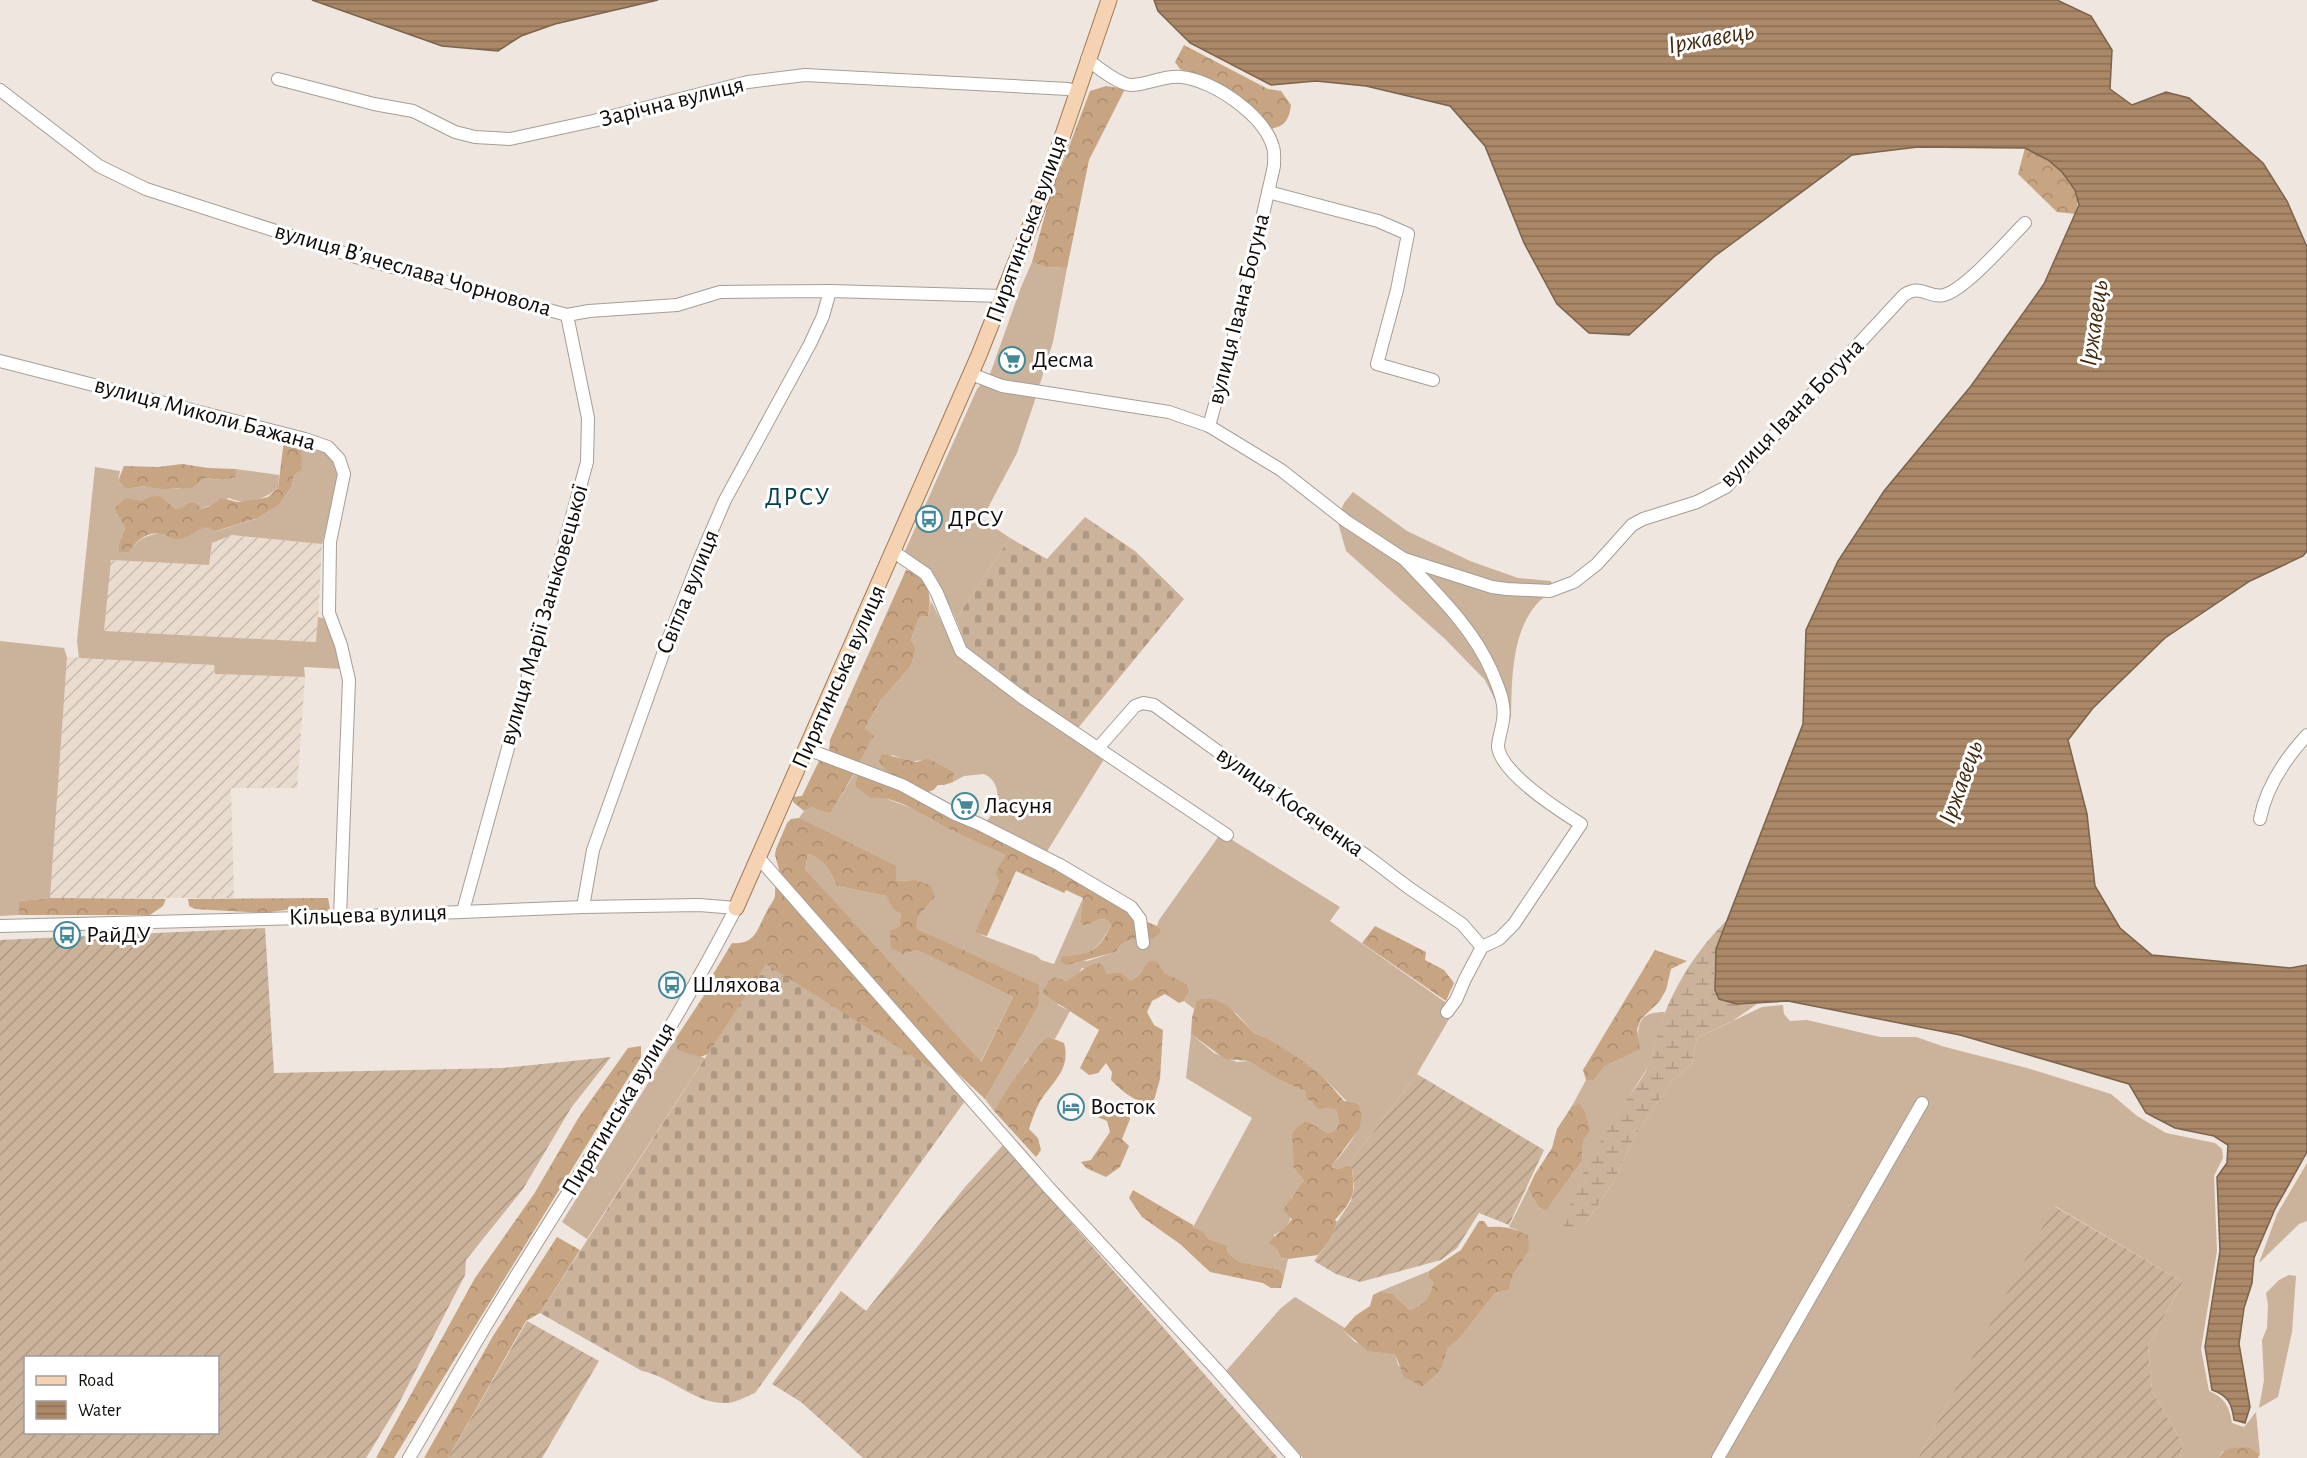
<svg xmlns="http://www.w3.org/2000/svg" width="2307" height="1458" viewBox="0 0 2307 1458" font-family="'Alegreya Sans',sans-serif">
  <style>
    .industrial { fill: url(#industrial-furrows) }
    .grass { fill: #cbb29a }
    .forest { fill: url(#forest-crowns); fill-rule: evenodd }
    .wetland { fill: url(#wetland-marsh) }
    .cemetery { fill: url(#cemetery-stones) }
    .garden { fill: url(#garden-furrows); fill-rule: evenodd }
    .water { fill: url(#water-rules); stroke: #7c634c; stroke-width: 1.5 }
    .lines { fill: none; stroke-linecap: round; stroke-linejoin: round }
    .minor-casing { stroke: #a59e97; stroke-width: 14 }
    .major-casing { stroke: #a07a55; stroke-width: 17 }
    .minor { stroke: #fff; stroke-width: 12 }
    .major { stroke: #f5d3b2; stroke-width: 15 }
    .labels { text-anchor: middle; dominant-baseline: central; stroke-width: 6; stroke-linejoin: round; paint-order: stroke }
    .street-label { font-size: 24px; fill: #0e0b09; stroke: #fff }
    .poi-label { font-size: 24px; fill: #0e0b09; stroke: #fff; text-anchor: start }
    .water-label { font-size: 26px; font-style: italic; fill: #442a0f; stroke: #fff }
    .neighbourhood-label { font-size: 26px; letter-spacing: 1.5px; fill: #01404c; stroke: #fff }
  </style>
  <defs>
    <pattern id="industrial-furrows" width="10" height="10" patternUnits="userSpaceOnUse" patternTransform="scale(1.5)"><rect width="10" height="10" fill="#e9dbce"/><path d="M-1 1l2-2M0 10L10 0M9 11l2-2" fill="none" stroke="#c7bbb0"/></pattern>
    <pattern id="forest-crowns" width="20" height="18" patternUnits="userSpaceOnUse" patternTransform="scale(1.5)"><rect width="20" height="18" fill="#c7a482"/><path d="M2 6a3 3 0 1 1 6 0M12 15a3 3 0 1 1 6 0" fill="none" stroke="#aa8c6f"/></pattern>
    <pattern id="wetland-marsh" width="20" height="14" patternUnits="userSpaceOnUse" patternTransform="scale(1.5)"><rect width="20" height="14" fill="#cbb29a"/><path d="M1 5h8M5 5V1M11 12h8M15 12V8" fill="none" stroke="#ad9883"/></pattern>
    <pattern id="cemetery-stones" width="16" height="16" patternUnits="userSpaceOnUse" patternTransform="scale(1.5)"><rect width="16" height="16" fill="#cbb29a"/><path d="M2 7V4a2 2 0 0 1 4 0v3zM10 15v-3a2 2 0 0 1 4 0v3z" fill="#ad9883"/></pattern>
    <pattern id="garden-furrows" width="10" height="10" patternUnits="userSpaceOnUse" patternTransform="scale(1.5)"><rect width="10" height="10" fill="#cbb29a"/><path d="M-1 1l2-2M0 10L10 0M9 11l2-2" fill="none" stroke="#ad9883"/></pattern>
    <pattern id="water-rules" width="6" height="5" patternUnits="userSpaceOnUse" patternTransform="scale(1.5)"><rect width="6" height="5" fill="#ab8968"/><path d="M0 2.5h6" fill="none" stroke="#8a6e54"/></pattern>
  </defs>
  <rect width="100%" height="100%" fill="#eee6df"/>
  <g class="industrial">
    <polygon points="232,535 322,544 317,642 104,632 110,560 209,565 212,543"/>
    <polygon points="67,657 214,665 215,674 305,677 297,788 231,788 234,898 50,898"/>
  </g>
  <g class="grass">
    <polygon points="1032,262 1045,267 1067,268 1053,342 1034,403 1017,453 982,519 1010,538 956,619 943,592 904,553 977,389 990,374 1021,287"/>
    <path d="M280 437 327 451 336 462 340 474 322 544 232 535 212 543 209 565 111 560 104 631 316 642 318 617 326 619 338 650 342 669 304 667 305 677 215 674 214 665 79 658 77 641 95 467 120 471 118 481 126 489 144 486 179 489 204 478 222 480 235 477V469L279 475 278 488C265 499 246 506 229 498L201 509H176L166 501 149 497 142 501H132L116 514 123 520 125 528 119 543V553L129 552C137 540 146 535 160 533 179 545 188 536 205 526L217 531 258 518 279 505 292 486 294 475 291 442Z"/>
    <path d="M1353 492 1407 531 1470 561 1518 578 1551 581 1553 591C1511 615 1512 675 1511 718L1502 714 1485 680 1445 639 1346 551 1337 519 1344 503Z"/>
    <path d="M931 601 956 651 1106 756 1046 853 985 823C998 809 1005 784 984 774L964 776 953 782 954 772 928 758C914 764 906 760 892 755L883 766 889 770 893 777 858 764C866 755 866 745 873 736L865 728 881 700 911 666 916 649 911 640 919 617 928 616Z"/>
    <polygon points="0,641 64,648 67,657 50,898 19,901 19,915 0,916"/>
    <path d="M865 772 879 796 916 810 947 828 1005 855 997 873 999 881 976 933 1037 956 1041 960 1054 964 1083 898 1080 922 1084 926 1100 919 1107 920 1111 925C1097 951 1092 954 1063 956L1087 961 1116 952C1131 927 1151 949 1160 930L1157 926 1159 920 1221 833 1340 907 1330 921 1455 1009 1417 1074 1348 1165 1339 1169 1331 1167C1344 1151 1357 1137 1362 1117L1323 1077 1267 1038 1254 1033 1236 1013 1196 1002 1194 1009 1184 1001 1189 991 1187 984 1164 972 1142 970 1138 976 1130 980 1082 968 1077 976 1066 981 1056 977 1058 1005 1070 1011 1055 1039 1049 1037 1026 1061 994 1111 985 1099 1038 1007 936 938 917 929 918 917 935 897 914 880 896 881 799 818 804 811 811 807 830 814 855 773Z"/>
    <path d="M808 854C825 860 830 871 837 886L886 896 894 908 901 914 899 927 903 954 917 950 1013 997 980 1063 805 869Z"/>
    <path d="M1783 1005 1784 1014 1790 1021 1807 1020 1880 1037H1916L1945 1047 2027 1068 2111 1094 2137 1116 2166 1133 2215 1143 2222 1149 2223 1158 2214 1176 2217 1251 2201 1349 2209 1391C2225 1398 2229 1406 2232 1423L2244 1427 2256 1412 2260 1454 2249 1447 2222 1452 2219 1458H2180L2183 1444 2152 1391 2148 1346 2183 1282 2055 1206 1918 1458H1303L1226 1371 1281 1308 1295 1297 1345 1328 1343 1330 1355 1342 1395 1353 1398 1365 1423 1387 1441 1370 1448 1348 1460 1338 1495 1293 1509 1290 1513 1275 1529 1251 1517 1230 1509 1227 1528 1189 1538 1207 1546 1211 1582 1161 1583 1141 1580 1105 1572 1106 1586 1080H1594L1605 1066 1639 1049C1637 1025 1637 1012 1665 1012L1650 1064 1607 1131 1586 1223 1614 1181 1634 1138 1671 1082 1692 1063 1697 1038 1762 1007Z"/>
    <path d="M1191 1034 1214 1053 1237 1062 1249 1061 1273 1077 1306 1092C1306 1107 1324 1107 1336 1110L1339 1123 1334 1131 1328 1133 1307 1121 1292 1143 1296 1154 1293 1167 1304 1181 1299 1190 1291 1198C1292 1218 1293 1224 1274 1235L1276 1248 1281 1258 1288 1259 1284 1276 1278 1269 1240 1262 1228 1253 1227 1245 1207 1239 1193 1227 1252 1118 1186 1078Z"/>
    <polygon points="676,1038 678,1050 705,1058 587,1239 562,1222"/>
    <polygon points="2307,1163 2307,1221 2299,1224 2259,1263 2277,1214"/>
    <path d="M1429 1271 1428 1278 1433 1282C1431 1297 1424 1304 1410 1310L1393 1294 1381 1291Z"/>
    <polygon points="2289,1275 2296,1276 2292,1332 2278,1397 2259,1408 2264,1380 2262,1340 2267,1328 2268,1305 2266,1293 2279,1280"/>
  </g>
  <g class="forest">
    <path d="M1184 45 1268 89 1281 91 1291 105C1289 120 1285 127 1269 129L1211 81 1180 69 1175 62Z"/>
    <polygon points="1106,86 1125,89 1089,160 1067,268 1045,267 1032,262 1050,197 1090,91"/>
    <path d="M2025 148C2048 159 2088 183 2075 214L2057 212 2018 174Z"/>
    <path d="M284 440 301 448 302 469 294 475 292 486 279 505 258 518 216 531 205 527C197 530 187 539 179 539 170 540 168 536 161 534 148 530 135 542 129 552L119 553V543L125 528C123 520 116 516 115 508L126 498 141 501 149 497 160 496 176 509 183 508 188 503H196L201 509 208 507 222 498 237 502 259 499 268 497 278 488Z"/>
    <polygon points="182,464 208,468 235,469 236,477 222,480 204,478 192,488 162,489 144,486 126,489 118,481 124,466 158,467"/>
    <path d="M906 570C928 578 933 595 928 616L919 617 911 640 916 649 911 666 881 700 865 728 874 736C866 745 866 755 858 764L829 752 830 740Z"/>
    <path d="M882 754 917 762 928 758 954 772 953 782 944 785H938L933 790 924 794C907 785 889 777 879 761Z"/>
    <polygon points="820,759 855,772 830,814 811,807 804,811 793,802 793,797 802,796"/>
    <path d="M865 772 1060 866 1139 919 1157 926 1161 930C1151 950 1131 927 1116 952L1066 965 1060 961 1063 956C1091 954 1099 951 1111 925L1107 920 1100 919 1084 926 1080 922 1083 898 1066 890 1064 893 1016 871 987 936 975 933 999 881 996 873 1005 855C986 846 967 838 949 829 928 818 894 794 871 798L856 787V781L860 774Z"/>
    <path d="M799 818 896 866V881L914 880 930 885 935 897 918 917 917 929 1039 985 1038 1007 985 1099 950 1066 941 1074 711 1053 700 1057 677 1050 676 1038 703 997 709 981 732 943C756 945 757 929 767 911 769 906 775 900 775 895 776 883 774 884 780 873L775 855 776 849 787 823 791 819ZM808 854C825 860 830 871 837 886L886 896 893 908 901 914 899 927 890 931 891 948 903 954 917 950 1013 997 981 1062 805 869Z"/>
    <polygon points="50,898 166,899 163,906 150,915 19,915 19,901"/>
    <polygon points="328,898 330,909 321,912 300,908 263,913 195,909 189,906 188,899"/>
    <polygon points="1375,926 1426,952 1425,960 1444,970 1454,983 1446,1001 1362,943"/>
    <polygon points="1655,950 1687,961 1671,969 1666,990 1659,1002 1641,1019 1637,1029 1640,1049 1605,1066 1594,1080 1586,1080 1583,1070"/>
    <path d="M1149 961H1156L1164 972 1187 984 1189 991 1184 1001 1179 1003 1165 994 1152 1001 1147 1012 1154 1025 1163 1030 1160 1079 1153 1104C1134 1101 1125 1094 1111 1080L1112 1072 1106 1063 1098 1073 1089 1075 1080 1068 1099 1030 1042 993 1049 980 1056 977 1066 981C1079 975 1084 965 1099 963L1104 967 1106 974 1121 973 1130 980 1138 976Z"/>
    <path d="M1201 999H1213L1228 1006 1254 1033 1267 1038 1301 1060 1323 1077 1344 1101 1358 1104 1362 1117 1359 1129 1331 1167 1339 1169 1348 1165 1352 1167C1355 1196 1354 1198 1335 1220L1337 1222 1330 1240 1318 1255 1288 1259 1281 1258 1276 1248 1269 1243C1276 1233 1285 1229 1292 1219L1283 1210 1304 1181 1293 1167C1297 1146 1282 1133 1307 1121L1328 1133 1334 1131 1339 1123 1336 1110 1326 1108 1319 1109 1306 1098V1092L1273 1077 1249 1061 1225 1059 1191 1034 1192 1018 1196 1002Z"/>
    <path d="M1049 1037 1064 1043C1070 1066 1058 1077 1045 1094 1037 1104 1033 1117 1029 1129L1038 1138 1041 1150 1036 1157 994 1111C1002 1097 1037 1042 1049 1037Z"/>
    <polygon points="641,1046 641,1057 394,1458 376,1458 475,1278 534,1194 579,1117 628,1048"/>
    <polygon points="1112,1102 1128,1112 1130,1119 1122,1139 1129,1146 1120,1167 1106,1177 1086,1168 1081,1162 1091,1160 1110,1132 1107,1121 1095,1116 1102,1103"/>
    <polygon points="1580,1104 1585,1112 1590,1130 1583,1141 1582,1161 1546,1211 1538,1207 1528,1189 1535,1174 1552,1148 1557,1129 1572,1106"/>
    <polygon points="1133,1190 1193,1225 1193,1227 1203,1232 1208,1239 1227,1245 1228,1253 1240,1262 1278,1269 1284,1276 1281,1288 1271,1288 1263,1283 1210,1272 1180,1244 1142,1217 1129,1198"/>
    <path d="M1479 1221H1484L1488 1227C1504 1226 1514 1228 1528 1236L1529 1251 1513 1275 1509 1290 1495 1293 1460 1338 1448 1348 1441 1370 1423 1387 1404 1377 1395 1354 1368 1351 1343 1330 1355 1316 1370 1306 1373 1295 1381 1291 1393 1294 1410 1310C1424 1304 1431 1297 1433 1282L1428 1278 1429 1271 1461 1250Z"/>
    <polygon points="557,1237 580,1250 540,1313 526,1321 448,1458 424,1458 493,1336"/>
    <path d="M2249 1447 2260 1454 2258 1458H2219C2225 1446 2237 1448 2249 1447Z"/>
  </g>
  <path class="wetland" d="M1728 919C1718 944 1709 972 1719 999L1737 1004 1761 1001 1734 1020 1697 1038 1692 1063 1671 1082 1634 1138 1614 1181 1586 1223 1562 1234C1571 1187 1598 1145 1623 1105 1632 1092 1644 1077 1650 1063 1655 1051 1656 1038 1660 1027 1672 988 1699 947 1728 919Z"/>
  <g class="cemetery">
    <polygon points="1085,517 1135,551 1184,599 1078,728 969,653 956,619 1010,538 1047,559"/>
    <path d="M766 964 941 1074 965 1101 755 1393C747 1396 737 1402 728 1403 696 1405 672 1377 642 1371L540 1313Z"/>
  </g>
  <g class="garden">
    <path d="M265 928 274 1073 502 1068 611 1057 571 1108 523 1189 466 1260 465 1275 397 1407 366 1458H0V940ZM26 1358H218V1432H26Z"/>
    <polygon points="1417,1074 1544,1150 1509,1225 1479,1213 1457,1248 1441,1260 1360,1282 1336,1274 1314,1261 1330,1240 1337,1222 1351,1201 1354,1187 1352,1167 1348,1165"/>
    <polygon points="1003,1145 1278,1458 863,1458 801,1402 772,1384 841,1291 866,1311 965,1187"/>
    <polygon points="2054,1206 2183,1282 2148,1346 2152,1391 2183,1444 2180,1458 1918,1458"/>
    <polygon points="527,1321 599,1361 542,1458 448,1458"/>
  </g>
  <g class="water">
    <polygon points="312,0 658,0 555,24 521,36 498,51 442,46"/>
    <path d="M1154 0H2057L2091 16 2112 50 2110 89 2132 105 2166 92 2189 98 2263 163 2287 201 2307 247V551L2303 556 2250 581 2165 638 2093 708 2068 740 2087 814 2095 886 2120 928 2152 955 2290 968 2307 965V1152L2275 1209 2254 1258 2252 1283 2244 1308 2239 1344 2250 1407 2245 1423 2234 1420C2232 1404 2228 1395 2212 1390L2205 1347 2220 1251 2217 1177 2227 1163 2228 1145 2214 1136 2175 1128 2146 1113 2129 1084 1960 1035 1788 1001 1737 1004 1719 999 1715 990 1716 949 1803 724 1806 630 1838 561 1884 491 1971 386 2044 284 2079 205 2075 190 2062 172 2048 160 2025 148 1918 147 1852 155 1715 256 1629 335 1589 333 1557 304 1524 243 1485 146 1450 106 1366 86 1316 81 1271 85 1190 43 1158 11Z"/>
  </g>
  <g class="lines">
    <defs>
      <g id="minor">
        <path d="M1087 59C1097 67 1118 84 1131 85 1147 85 1164 75 1181 77 1213 80 1264 115 1273 147 1275 152 1274 160 1274 166L1242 307 1209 426"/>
        <polyline points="278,79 374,104 413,111 455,132 475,137 510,139 593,121 748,82 805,75 1068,89 1077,92"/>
        <polyline points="0,90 99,166 146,189 356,257 567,315 589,311 677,305 720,292 830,291 1003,296"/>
        <polyline points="1268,192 1378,221 1408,234 1397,290 1377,364 1433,380"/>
        <polyline points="0,361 305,439 328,447 339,459 344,474 330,542 329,613 341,645 349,680 340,917"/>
        <path d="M971 374 1002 386 1169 412 1209 426 1281 470 1346 521 1404 559 1492 587 1507 589 1550 591 1574 582 1597 564 1632 525 1643 519 1697 502 1726 487 1904 295C1921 283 1929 299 1944 295 1966 289 2007 241 2025 223"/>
        <polyline points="894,552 926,574 937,593 961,651 1023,698 1227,835"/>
        <path d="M1405 560C1437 594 1473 628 1492 672 1498 687 1506 703 1503 720 1502 729 1498 739 1498 747 1501 773 1560 811 1581 824L1514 924 1499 939 1482 947 1465 979 1456 1000 1447 1012"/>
        <polyline points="1099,747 1135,706 1143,703 1154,705 1319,825 1367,856 1409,888 1462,924 1482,947"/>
        <polyline points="807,749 902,785 955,814 979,824 1060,865 1131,907 1140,919 1143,943"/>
        <path d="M2260 819C2266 787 2285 759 2307 735"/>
        <polyline points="758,857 1049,1188 1217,1370 1294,1458"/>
        <polyline points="583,907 593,850 668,640 700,558 725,500 810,344 823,316 830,291"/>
        <polyline points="463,911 587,462 588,418 567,315"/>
        <path d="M0 926 340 917 583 907 699 905 736 908C663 1050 573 1181 491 1317 463 1363 437 1411 409 1458"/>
        <polyline points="1718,1458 1922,1103"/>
      </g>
      <polyline id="major" points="736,908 979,355 1042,196 1109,0"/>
    </defs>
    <use href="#minor" class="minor-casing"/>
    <use href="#major" class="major-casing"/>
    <use href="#minor" class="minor"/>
    <use href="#major" class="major"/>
  </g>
  <defs>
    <symbol id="supermarket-ring" viewBox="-11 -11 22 22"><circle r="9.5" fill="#fff" stroke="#458898" stroke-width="1.5"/><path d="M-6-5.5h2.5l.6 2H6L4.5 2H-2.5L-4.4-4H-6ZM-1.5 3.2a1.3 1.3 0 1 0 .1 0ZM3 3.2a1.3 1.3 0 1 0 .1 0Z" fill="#458898"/></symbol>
    <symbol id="bus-ring" viewBox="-11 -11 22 22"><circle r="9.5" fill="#fff" stroke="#458898" stroke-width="1.5"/><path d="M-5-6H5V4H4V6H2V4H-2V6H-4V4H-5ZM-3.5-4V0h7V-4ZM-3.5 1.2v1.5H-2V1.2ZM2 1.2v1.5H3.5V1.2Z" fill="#458898"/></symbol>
    <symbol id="hotel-ring" viewBox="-11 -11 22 22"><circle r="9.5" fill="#fff" stroke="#458898" stroke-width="1.5"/><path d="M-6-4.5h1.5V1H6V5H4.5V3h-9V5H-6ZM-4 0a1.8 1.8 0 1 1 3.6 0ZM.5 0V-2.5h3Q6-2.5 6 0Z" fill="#458898"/></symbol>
  </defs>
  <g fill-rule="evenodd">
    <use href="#supermarket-ring" x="997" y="345" width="30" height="30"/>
    <use href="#bus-ring" x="914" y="504" width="30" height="30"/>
    <use href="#supermarket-ring" x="950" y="791" width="30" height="30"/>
    <use href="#bus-ring" x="52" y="920" width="30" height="30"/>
    <use href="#bus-ring" x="657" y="970" width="30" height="30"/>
    <use href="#hotel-ring" x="1056" y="1092" width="30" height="30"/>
  </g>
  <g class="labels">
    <g class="street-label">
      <text transform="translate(672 102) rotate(-14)">Зарічна вулиця</text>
      <text transform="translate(1027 229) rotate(-70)">Пирятинська вулиця</text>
      <text transform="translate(413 270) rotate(16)">вулиця Вʼячеслава Чорновола</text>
      <text transform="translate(1239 309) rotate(-76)">вулиця Івана Богуна</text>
      <text transform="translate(1792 413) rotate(-46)">вулиця Івана Богуна</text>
      <text transform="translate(205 414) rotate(15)">вулиця Миколи Бажана</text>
      <text transform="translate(688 592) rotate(-68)">Світла вулиця</text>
      <text transform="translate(544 615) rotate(-74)">вулиця Марії Заньковецької</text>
      <text transform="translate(839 677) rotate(-66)">Пирятинська вулиця</text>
      <text transform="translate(1290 802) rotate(35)">вулиця Косяченка</text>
      <text transform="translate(368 915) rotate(-2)">Кільцева вулиця</text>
      <text transform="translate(619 1109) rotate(-59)">Пирятинська вулиця</text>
    </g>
    <g class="poi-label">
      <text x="1032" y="360">Десма</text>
      <text x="948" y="519">ДРСУ</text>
      <text x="984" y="806">Ласуня</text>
      <text x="86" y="935">РайДУ</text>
      <text x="692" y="985">Шляхова</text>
      <text x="1090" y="1107">Восток</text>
    </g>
    <g class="water-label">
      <text transform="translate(1711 38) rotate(-10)">Іржавець</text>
      <text transform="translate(2094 323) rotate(-82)">Іржавець</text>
      <text transform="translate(1961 782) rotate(-70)">Іржавець</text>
    </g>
    <g class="neighbourhood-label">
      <text x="798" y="497">ДРСУ</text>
    </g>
  </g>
  <rect x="24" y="1356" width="195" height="78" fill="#ffffff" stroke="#9f9d9d" stroke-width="1.5"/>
  <rect x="36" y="1376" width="30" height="9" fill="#f5d3b2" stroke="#9f9d9d" stroke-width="1.5"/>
  <text x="78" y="1386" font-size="18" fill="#0e0b09">Road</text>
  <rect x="36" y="1401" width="30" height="18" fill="url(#water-rules)" stroke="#9f9d9d" stroke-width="1.5"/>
  <text x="78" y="1416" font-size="18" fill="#0e0b09">Water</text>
</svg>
